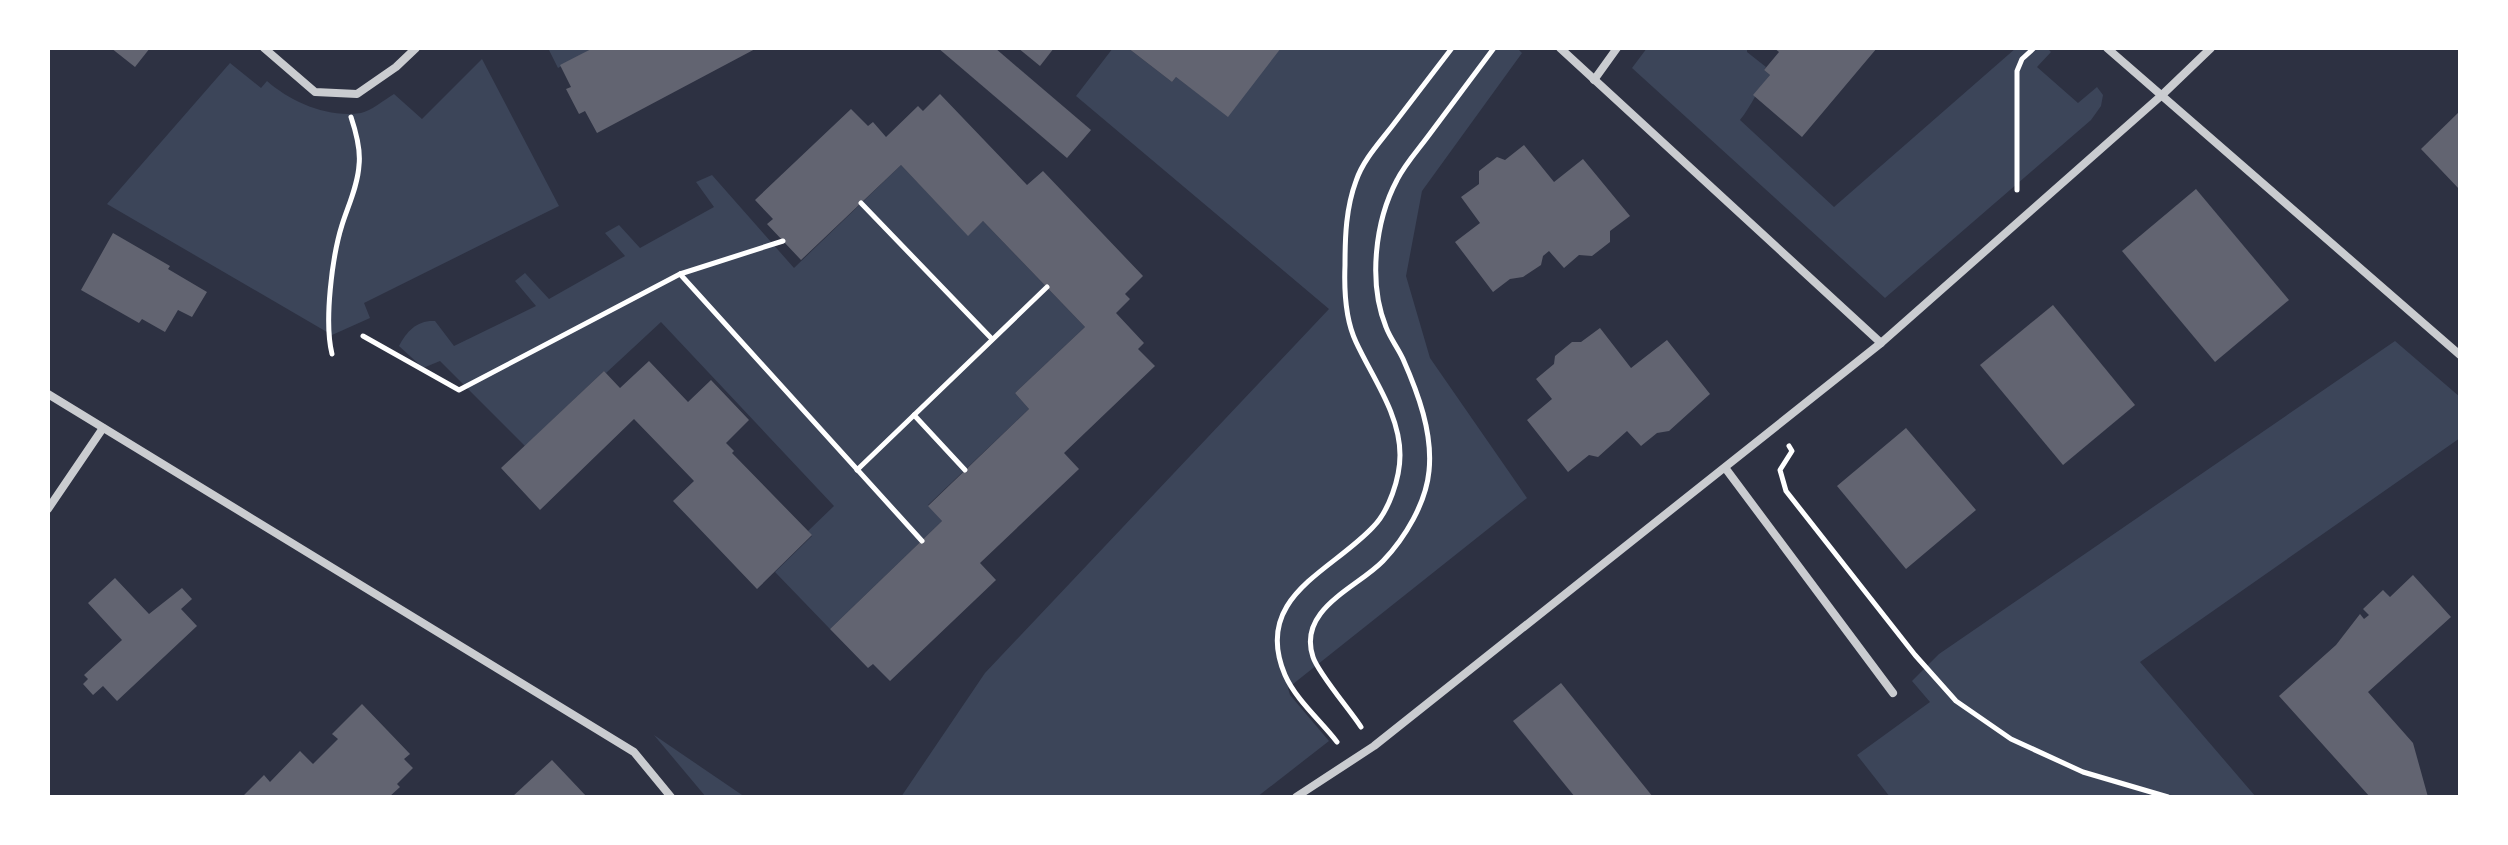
<svg xmlns="http://www.w3.org/2000/svg" width="2508" height="845" viewBox="0 0 2508 845" font-family="'Space Grotesk',sans-serif">
  <style>
    .green { fill: #3c4559 }
    .building { fill: #626471 }
    .lines { fill: none; stroke-linecap: round; stroke-linejoin: round }
    .path { stroke: #fff; stroke-width: 5 }
    .minor { stroke: #caccd0; stroke-width: 8 }
  </style>
  <rect width="100%" height="100%" fill="#2d3142"/>
  <g class="green">
    <polygon points="548,48 593,48 558,68"/>
    <polygon points="1113,48 1128,48 1172,82 1176,77 1228,116 1278,48 1517,48 1522,53 1422,191 1406,276 1430,358 1527,498 1288,688 1290,695 1329,741 1257,797 901,797 985,673 1329,309 1076,96"/>
    <path d="M1647 48H1747V52L1766 67 1764 70 1770 75C1757 90 1752 105 1740 120L1834 207 2016 48H2047L2051 52 2037 67 2078 103 2097 87 2103 95 2101 106 2091 120 1885 298 1632 68Z"/>
    <path d="M482 59 559 206 364 303 370 318 332 335 107 204 230 63 261 88 267 81C291 102 327 118 361 113 371 111 384 100 394 94L422 119Z"/>
    <path d="M901 165 968 235 983 221 1085 327 1015 393 1029 409 928 505 942 521 830 629 775 572 812 536 808 531 834 506 661 322 606 373 604 371 525 446 440 361 423 368 399 346C407 331 417 320 435 321L454 346 536 306 515 281 525 273 549 299 625 256 605 233 619 225 640 248 714 207 696 182 712 175 794 268Z"/>
    <polygon points="2395,341 2460,397 2460,438 2140,662 2256,797 1890,797 1857,755 1930,702 1912,681 1939,654"/>
    <polygon points="654,735 745,797 706,797"/>
  </g>
  <g class="building">
    <polygon points="111,48 150,48 135,67"/>
    <polygon points="593,48 757,48 597,133 585,111 579,114 566,89 571,87 560,65"/>
    <polygon points="938,48 995,48 1091,130 1067,158"/>
    <polygon points="1018,48 1054,48 1040,66"/>
    <polygon points="1128,48 1281,48 1228,117 1176,77 1172,82"/>
    <polygon points="1774,48 1877,48 1802,137 1753,95 1770,75 1764,70 1779,52"/>
    <polygon points="940,94 1027,185 1043,171 1143,276 1125,294 1130,299 1116,313 1144,343 1138,349 1155,366 1064,453 1079,469 980,563 996,580 890,681 873,664 868,668 830,629 942,521 928,506 1029,409 1015,393 1085,327 983,221 968,236 901,165 801,260 767,224 773,219 755,200 851,109 868,126 873,122 886,137 918,106 923,111"/>
    <polygon points="2460,111 2460,190 2421,149"/>
    <polygon points="1524,145 1554,182 1583,159 1630,216 1610,231 1610,242 1592,256 1579,255 1564,268 1549,251 1543,256 1541,265 1523,277 1510,279 1493,292 1455,242 1480,223 1461,197 1479,184 1479,171 1497,157 1505,160"/>
    <polygon points="2196,189 2289,300 2215,362 2122,251"/>
    <polygon points="113,233 170,266 168,269 207,292 192,317 178,310 165,332 142,319 139,323 81,290"/>
    <polygon points="2053,305 2135,405 2063,465 1980,365"/>
    <polygon points="1600,328 1631,368 1667,340 1710,394 1669,431 1657,433 1641,446 1627,431 1598,457 1589,455 1568,472 1527,420 1552,399 1536,379 1554,364 1555,356 1572,342 1581,342"/>
    <polygon points="649,361 688,402 711,380 749,420 726,443 734,451 732,453 812,535 757,589 673,501 694,481 634,419 540,510 501,468 604,371 620,388"/>
    <polygon points="1906,428 1976,510 1906,569 1837,486"/>
    <polygon points="2413,575 2451,617 2368,692 2413,743 2428,797 2370,797 2279,696 2336,645 2360,614 2364,619 2369,615 2363,609 2383,590 2390,597"/>
    <polygon points="115,578 149,614 182,588 192,599 181,609 197,626 117,701 103,686 93,695 83,684 88,679 84,675 122,640 88,603"/>
    <polygon points="1561,683 1653,797 1575,797 1513,721"/>
    <polygon points="362,704 410,754 404,759 413,768 397,784 400,787 389,797 242,797 264,775 270,782 300,751 313,764 338,739 332,734"/>
    <polygon points="552,760 587,797 512,797"/>
  </g>
  <g class="lines">
    <g class="path">
      <polyline points="2017,190 2017,71 2022,59 2034,48"/>
      <polyline points="861,203 992,339"/>
      <polyline points="680,274 922,541"/>
      <polyline points="363,336 459,390 680,274 783,241"/>
      <path d="M332 354C324 322 332 257 342 225 348 206 358 185 359 165 361 149 356 132 351 117"/>
      <polyline points="914,415 965,470"/>
      <polyline points="1789,446 1792,451 1780,470 1786,491 1915,655 1956,701 2011,739 2083,772 2168,797"/>
      <polyline points="857,470 1047,287"/>
      <path d="M1361 727C1350 710 1318 673 1313 657 1297 609 1357 588 1383 561 1405 538 1426 503 1429 471 1433 433 1418 393 1403 359 1398 348 1390 338 1386 327 1368 283 1375 221 1397 180 1405 164 1418 150 1429 135 1451 106 1472 77 1494 48"/>
      <path d="M1337 742C1321 721 1296 700 1285 675 1252 597 1331 572 1373 527 1389 511 1400 478 1400 455 1400 414 1372 377 1356 342 1345 319 1344 290 1345 265 1345 236 1346 208 1356 181 1363 160 1380 142 1393 125 1413 99 1432 74 1452 48"/>
    </g>
    <g class="minor">
      <polyline points="264,48 315,92 357,94 396,67 416,48"/>
      <polyline points="1560,48 1881,343"/>
      <polyline points="2107,48 2460,355"/>
      <polyline points="1594,80 1617,48"/>
      <polyline points="48,394 634,752 671,797"/>
      <polyline points="1726,469 1893,693"/>
      <polyline points="48,509 103,428"/>
      <polyline points="1296,797 1374,746 1881,343 2162,95 2211,48"/>
    </g>
  </g>
  <rect width="2508" height="845" fill="none" stroke="#ffffff" stroke-width="100"/>
</svg>
